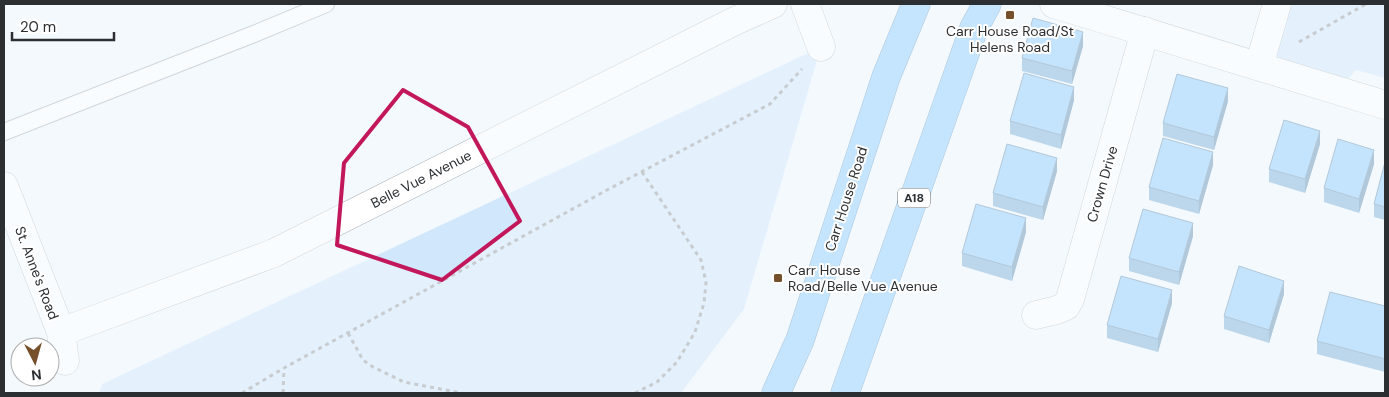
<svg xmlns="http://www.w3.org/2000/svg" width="1389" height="397" viewBox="0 0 1389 397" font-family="'DM Sans',sans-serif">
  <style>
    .green { fill: #d0e7fc }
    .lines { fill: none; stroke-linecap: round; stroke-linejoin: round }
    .service-casing { stroke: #a5adb4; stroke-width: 18 }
    .minor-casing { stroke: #a5adb4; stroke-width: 29 }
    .trunk-casing { stroke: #588bb5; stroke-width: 29 }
    .path { stroke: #929699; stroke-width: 3; stroke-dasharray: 4 4; stroke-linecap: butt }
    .service { stroke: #fff; stroke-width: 16 }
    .minor { stroke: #fff; stroke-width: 28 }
    .trunk { stroke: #8ccafc; stroke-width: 28 }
    .wall { fill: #78acd7 }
    .shaded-wall { fill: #618caf }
    .building { fill: #8bc8fa; stroke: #618caf }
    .marked { fill: none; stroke: #c2185b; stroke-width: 4; stroke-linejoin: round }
    .poi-dot { fill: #75502b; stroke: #fff; stroke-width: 2 }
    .labels { text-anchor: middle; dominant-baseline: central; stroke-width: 4; stroke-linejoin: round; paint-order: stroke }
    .shield { fill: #fff; stroke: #6b6d70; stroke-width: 1 }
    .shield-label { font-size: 12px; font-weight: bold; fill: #2c2f32 }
    .poi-label { font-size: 14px; fill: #2c2f32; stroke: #fff }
    .street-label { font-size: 14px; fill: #2c2f32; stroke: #fff }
  </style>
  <rect width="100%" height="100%" fill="#f4f9fd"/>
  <g class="green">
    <polygon points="1297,4 1385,4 1385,78 1356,70 1344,84 1285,66 1274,52 1285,8"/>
    <polygon points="821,47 744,309 681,393 99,393 102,384"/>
  </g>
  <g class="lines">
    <defs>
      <polyline id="service" points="4,132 254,34 326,4"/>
      <g id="minor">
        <polyline points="805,4 821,47"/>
        <polyline points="1054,4 1385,105"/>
        <polyline points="1259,66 1277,4"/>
        <polyline points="4,186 61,332 65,361"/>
        <polyline points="1036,315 1057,310 1066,306 1070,299 1145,31"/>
        <polyline points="61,332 274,253 735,21 773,4"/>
      </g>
      <g id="trunk">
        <polyline points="776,393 800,340 886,77 916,4"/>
        <polyline points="845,393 944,113 974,28 987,4"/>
      </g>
    </defs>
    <use href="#service" class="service-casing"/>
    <use href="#minor" class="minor-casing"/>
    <use href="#trunk" class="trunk-casing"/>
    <g class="path">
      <polyline points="1299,42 1366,4"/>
      <polyline points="348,333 363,360 373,367 404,382 462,393"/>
      <polyline points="242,393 284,368 607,190 770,104 802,69"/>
      <polyline points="283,393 284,369"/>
      <polyline points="635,393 657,382 677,362 695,332 704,303 706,282 701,260 642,172"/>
    </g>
    <use href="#service" class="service"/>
    <use href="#minor" class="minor"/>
    <use href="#trunk" class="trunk"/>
  </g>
  <g class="wall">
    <polygon points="1083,46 1072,84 1022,71 1022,58"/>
    <polygon points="1074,100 1061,149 1010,134 1010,121"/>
    <polygon points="1228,101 1214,150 1163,136 1163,123"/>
    <polygon points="1320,144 1305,193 1269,182 1269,169"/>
    <polygon points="1385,162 1385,220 1374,217 1374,204"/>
    <polygon points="1374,164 1359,213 1324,202 1324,188"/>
    <polygon points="1213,165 1199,214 1149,200 1149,187"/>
    <polygon points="1057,171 1043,220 993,206 993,193"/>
    <polygon points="1026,232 1012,281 962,266 962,253"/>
    <polygon points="1193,236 1179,285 1129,271 1129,258"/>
    <polygon points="1284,294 1269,343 1224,329 1224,316"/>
    <polygon points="1172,303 1158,352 1107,338 1107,325"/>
    <polygon points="1385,306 1385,372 1317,354 1317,341"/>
  </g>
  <g class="shaded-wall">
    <polygon points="1083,32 1083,46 1072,84 1072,71"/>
    <polygon points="1074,87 1074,100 1061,149 1061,135"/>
    <polygon points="1228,88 1228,101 1214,150 1214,137"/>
    <polygon points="1320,131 1320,144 1305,193 1305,179"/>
    <polygon points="1374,150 1374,164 1359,213 1359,199"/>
    <polygon points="1213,152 1213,165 1199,214 1199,201"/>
    <polygon points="1057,158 1057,171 1043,220 1043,207"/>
    <polygon points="1026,218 1026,232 1012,281 1012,267"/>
    <polygon points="1193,223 1193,236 1179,285 1179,272"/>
    <polygon points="1284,281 1284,294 1269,343 1269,330"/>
    <polygon points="1172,290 1172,303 1158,352 1158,339"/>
  </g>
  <g class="building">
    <polygon points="1033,18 1083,32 1072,71 1022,58"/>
    <polygon points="1024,73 1074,87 1061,135 1010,121"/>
    <polygon points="1177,74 1228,88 1214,137 1163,123"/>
    <polygon points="1284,120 1320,131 1305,179 1269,169"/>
    <polygon points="1163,138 1213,152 1199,201 1149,187"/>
    <polygon points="1338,139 1374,150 1359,199 1324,188"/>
    <polygon points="1007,144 1057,158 1043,207 993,193"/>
    <polygon points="1385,162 1385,207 1374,204"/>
    <polygon points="976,204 1026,218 1012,267 962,253"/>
    <polygon points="1143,209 1193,223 1179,272 1129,258"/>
    <polygon points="1239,266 1284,281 1269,330 1224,316"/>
    <polygon points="1121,276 1172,290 1158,339 1107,325"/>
    <polygon points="1330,292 1385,306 1385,359 1317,341"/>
  </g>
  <path d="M0 0H1389V397H0ZM403 90 468 127 520 221 442 280 337 245 344 163Z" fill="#f4f9fd" fill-opacity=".55" fill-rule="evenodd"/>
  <path class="marked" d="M403 90 468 127 520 221 442 280 337 245 344 163Z"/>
  <g class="poi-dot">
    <rect x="1005" y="10" width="10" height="10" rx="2.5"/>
    <rect x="773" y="273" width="10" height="10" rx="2.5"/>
  </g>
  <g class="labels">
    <rect class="shield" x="898" y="188.5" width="32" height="19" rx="4"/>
    <g class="shield-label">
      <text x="914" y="198">A18</text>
    </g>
    <g class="poi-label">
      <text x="1010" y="31">Carr House Road/St<tspan x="1010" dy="16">Helens Road</tspan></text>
      <text x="788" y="270" text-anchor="start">Carr House<tspan x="788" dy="16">Road/Belle Vue Avenue</tspan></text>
    </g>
    <g class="street-label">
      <text transform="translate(421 179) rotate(-27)">Belle Vue Avenue</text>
      <text transform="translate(1102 184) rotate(-74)">Crown Drive</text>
      <text transform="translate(846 199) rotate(-72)">Carr House Road</text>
      <text transform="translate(37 273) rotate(69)">St. Anne's Road</text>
    </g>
  </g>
  <rect width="1389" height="397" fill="none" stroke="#2c2f32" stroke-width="10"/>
  <g transform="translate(35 362) rotate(174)"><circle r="24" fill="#ffffff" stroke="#abacad"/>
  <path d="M0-4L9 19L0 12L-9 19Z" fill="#75502b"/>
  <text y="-8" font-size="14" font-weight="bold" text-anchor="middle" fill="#2c2f32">N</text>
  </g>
  <path d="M12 32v8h102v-8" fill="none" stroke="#2c2f32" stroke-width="2.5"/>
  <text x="20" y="32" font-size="15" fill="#2c2f32" stroke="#ffffff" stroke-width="4" paint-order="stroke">20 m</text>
</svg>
